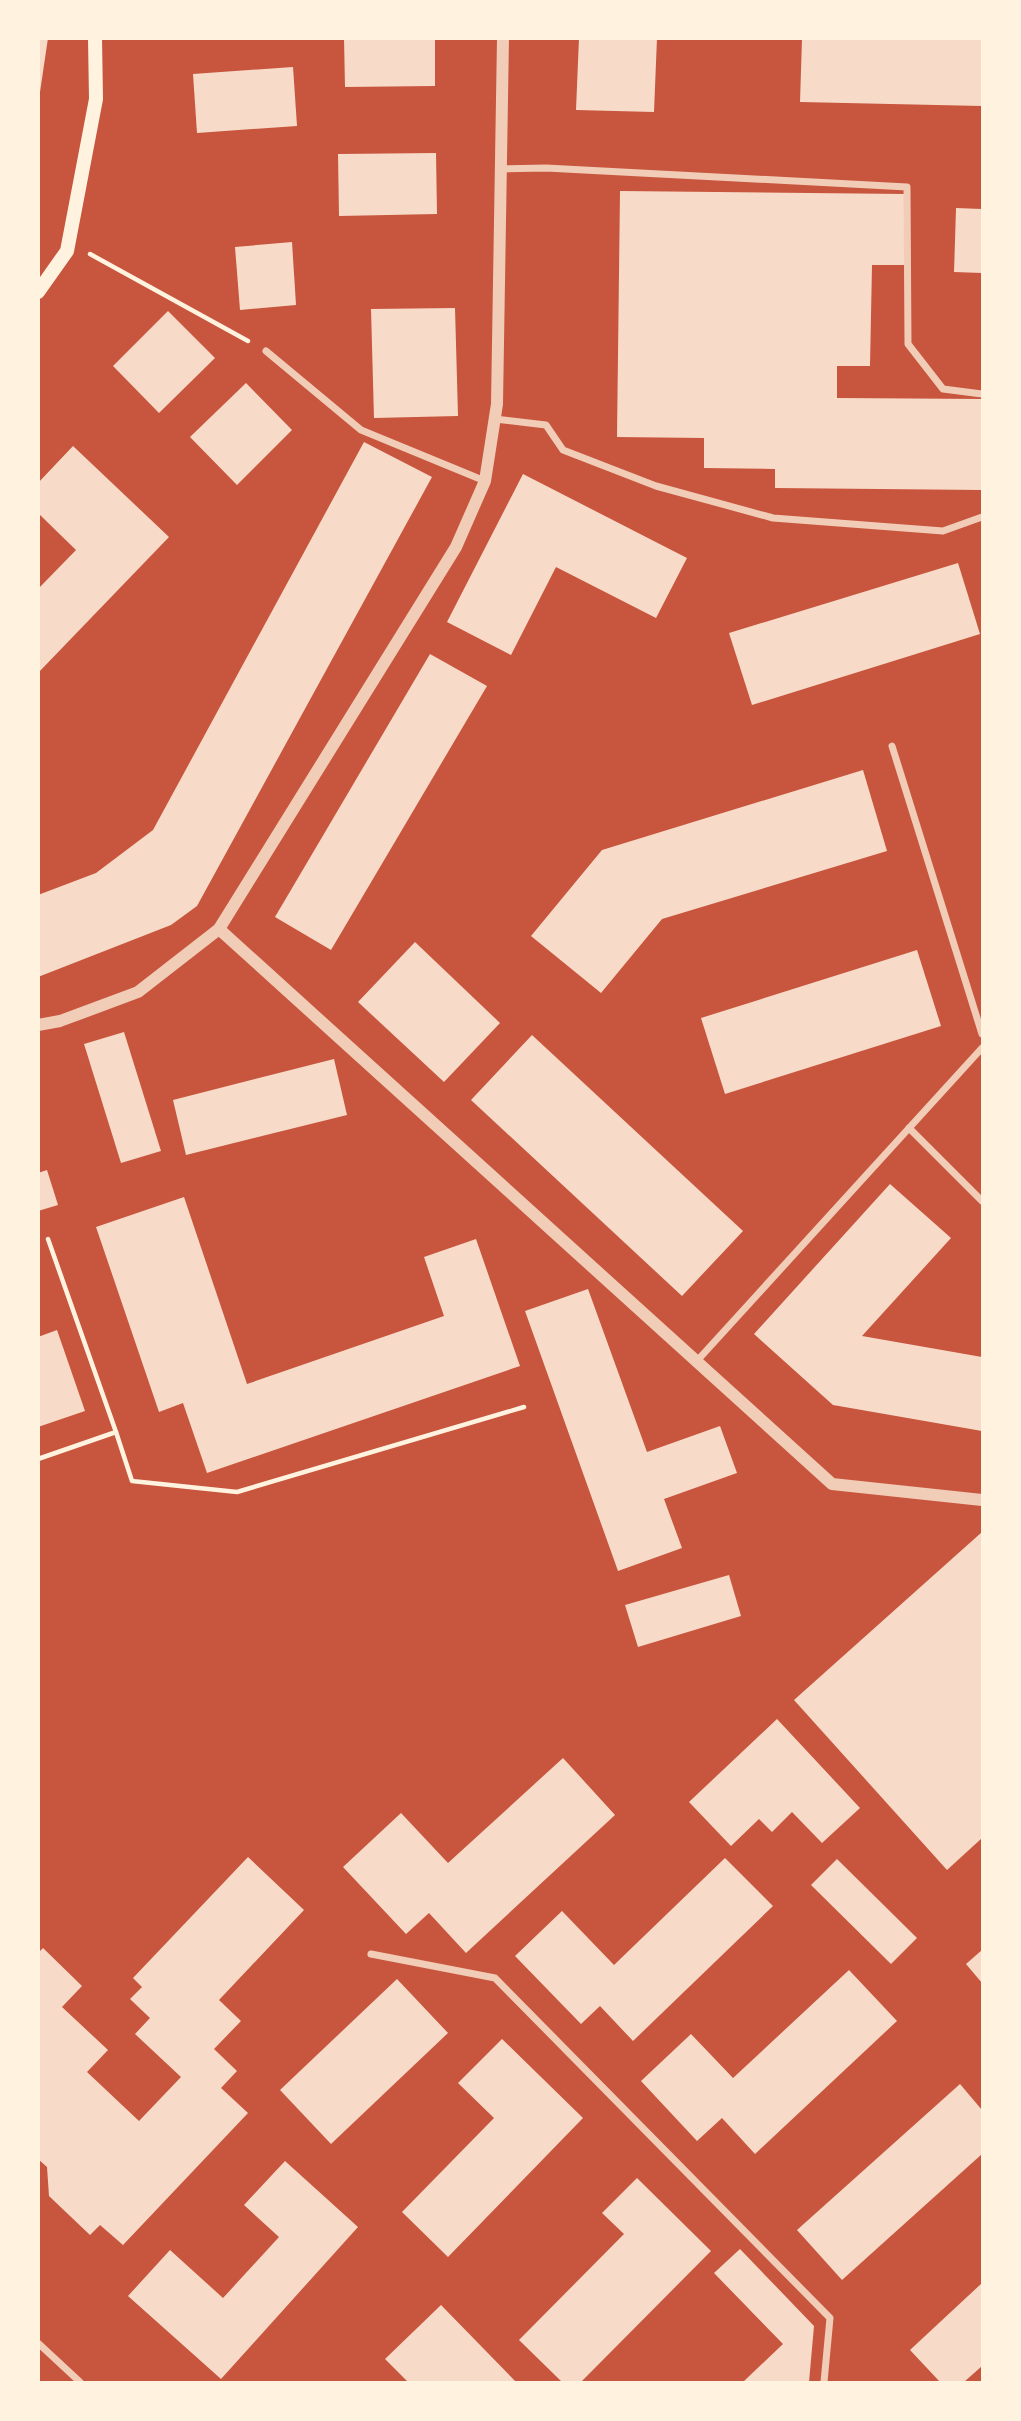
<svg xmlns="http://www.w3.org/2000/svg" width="1021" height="2421" viewBox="0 0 1021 2421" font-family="'Noto Serif',serif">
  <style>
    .building { fill: #f7dbc8 }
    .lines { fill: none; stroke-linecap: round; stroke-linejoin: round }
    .path { stroke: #fff3e0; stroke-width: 4.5 }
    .minor { stroke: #f1ccb7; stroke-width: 7 }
    .tertiary { stroke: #f1ccb7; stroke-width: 12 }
    .secondary { stroke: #fff3e0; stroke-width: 14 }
  </style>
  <rect width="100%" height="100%" fill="#c8553d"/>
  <g class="building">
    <polygon points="38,38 48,38 40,92 38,92"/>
    <polygon points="344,38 435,38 435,86 345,87"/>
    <polygon points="579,38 657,38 654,112 576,110"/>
    <polygon points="802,38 982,40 982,106 800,102"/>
    <polygon points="293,67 297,126 197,133 193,74"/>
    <polygon points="436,153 437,214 339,216 338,154"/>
    <polygon points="620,191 905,194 905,265 872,265 870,366 837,366 837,398 982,399 982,490 775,488 775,469 704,468 704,438 617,437"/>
    <polygon points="956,208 982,209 982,273 954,272"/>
    <polygon points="292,242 296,305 240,310 235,247"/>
    <polygon points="455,308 458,416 374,418 371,309"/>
    <polygon points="168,311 215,358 159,413 113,366"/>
    <polygon points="246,383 292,430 237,485 190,437"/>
    <polygon points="364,442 432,477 197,906 171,925 38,977 38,895 96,873 153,830"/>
    <polygon points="73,446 169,537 38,673 38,589 76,550 38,513 38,483"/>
    <polygon points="523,474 687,558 656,618 556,567 511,655 447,622"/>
    <polygon points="958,563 980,634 752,705 729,633"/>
    <polygon points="430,654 487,686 331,950 275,917"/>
    <polygon points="863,770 887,851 662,919 601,993 531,936 602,850"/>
    <polygon points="415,942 500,1023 444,1082 358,1002"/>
    <polygon points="917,950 941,1026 725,1094 701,1018"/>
    <polygon points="124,1032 161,1151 121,1163 84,1044"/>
    <polygon points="532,1035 743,1231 682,1296 471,1100"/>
    <polygon points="334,1059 347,1115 186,1155 173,1100"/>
    <polygon points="47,1170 58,1205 38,1211 38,1173"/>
    <polygon points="890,1184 951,1238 862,1336 982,1357 982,1431 833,1405 754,1334"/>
    <polygon points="184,1197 247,1384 444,1316 424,1257 476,1239 520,1366 207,1473 183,1403 159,1412 96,1227"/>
    <polygon points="588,1289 647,1452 720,1426 737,1473 664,1499 682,1548 618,1571 525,1311"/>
    <polygon points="57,1330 85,1411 38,1427 38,1337"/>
    <polygon points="982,1532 982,1838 947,1870 794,1700"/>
    <polygon points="729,1575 741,1616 638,1647 625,1605"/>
    <polygon points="777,1719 860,1808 822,1843 792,1812 772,1832 759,1819 731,1846 689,1802"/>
    <polygon points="563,1758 615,1815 466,1953 429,1913 406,1934 343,1867 401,1813 448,1863"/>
    <polygon points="248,1857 304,1910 219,2000 241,2021 214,2049 237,2071 221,2088 248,2113 123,2245 100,2225 90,2235 49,2196 47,2167 38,2159 38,1953 43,1948 82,1986 62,2007 108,2050 87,2072 139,2121 181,2077 135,2034 150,2018 130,1999 142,1987 133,1978"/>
    <polygon points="725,1858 773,1906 633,2041 600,2006 581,2024 515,1956 562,1911 614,1965"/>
    <polygon points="837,1859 917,1938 891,1964 811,1885"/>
    <polygon points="982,1950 982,1983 966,1964"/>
    <polygon points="849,1970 897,2021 755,2154 722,2118 697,2141 641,2081 691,2034 733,2078"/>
    <polygon points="397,1979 448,2033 331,2144 280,2090"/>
    <polygon points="502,2039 583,2118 448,2257 402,2212 494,2118 458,2083"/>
    <polygon points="960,2084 982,2110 982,2154 842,2280 797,2230"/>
    <polygon points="285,2161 358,2227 221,2379 128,2296 170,2250 223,2298 279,2237 244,2205"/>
    <polygon points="637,2178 711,2251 581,2382 562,2382 519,2340 624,2234 602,2213"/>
    <polygon points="740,2249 814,2326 809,2382 743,2382 783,2344 714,2273"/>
    <polygon points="982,2283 982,2366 964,2382 940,2382 910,2350"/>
    <polygon points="441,2305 516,2382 408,2382 385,2359"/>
  </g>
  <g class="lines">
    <g class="path">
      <polyline points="90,254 248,341"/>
      <polyline points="116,1432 132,1481 237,1492 524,1407"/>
      <polyline points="38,1459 116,1432 48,1239"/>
    </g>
    <g class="minor">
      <polyline points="501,169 546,168 907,187 908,344 943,389 982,394"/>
      <polyline points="266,351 361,430 485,481"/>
      <polyline points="495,419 546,425 563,450 656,486 773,518 943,531 982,517"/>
      <polyline points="892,746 982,1034"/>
      <polyline points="909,1128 982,1201"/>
      <polyline points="696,1362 982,1048"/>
      <polyline points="371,1954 495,1978 830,2318 824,2382"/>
      <polyline points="38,2343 80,2382"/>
    </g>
    <g class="tertiary">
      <polyline points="219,929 832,1484 982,1500"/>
      <polyline points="38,1025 60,1021 138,992 219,929 456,547 485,481 497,404 503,38"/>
    </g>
    <polyline class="secondary" points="38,292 67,251 96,99 95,38"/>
  </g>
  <rect width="1021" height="2421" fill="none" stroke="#fff3e0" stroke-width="80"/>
</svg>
